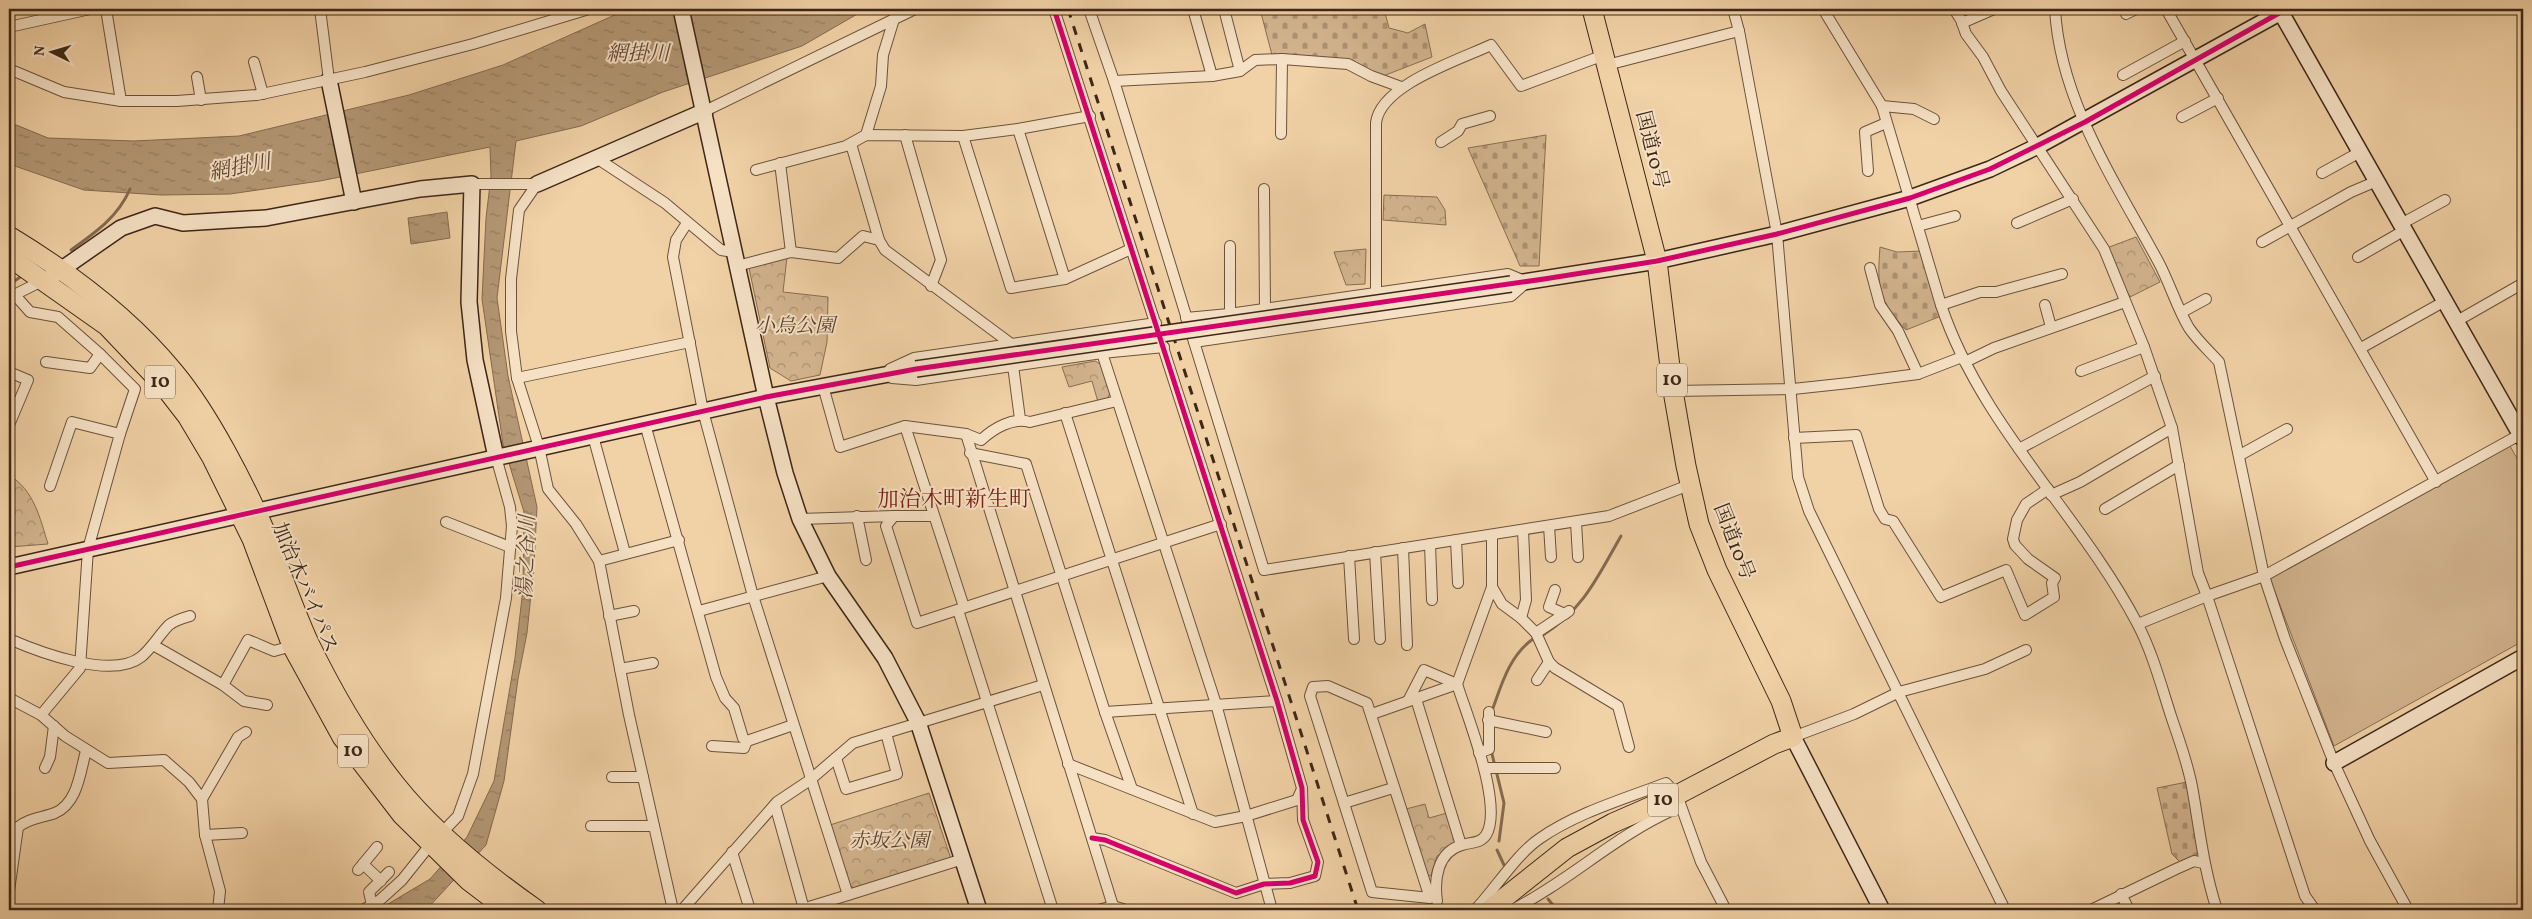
<svg xmlns="http://www.w3.org/2000/svg" width="2532" height="919" viewBox="0 0 2532 919" font-family="Vollkorn,'Noto Serif JP',serif">
  <style>
    .green { fill: #d3b48e; stroke: #886e52 }
    .cemetery { fill: url(#cemetery-stones); stroke: #886e52 }
    .park { fill: url(#park-crowns); stroke: #886e52 }
    .water { fill: url(#water-ripples); stroke: #856a4f }
    .lines { fill: none; stroke-linecap: round; stroke-linejoin: round }
    .stream { stroke: #856a4f; stroke-width: 3 }
    .street-casing { stroke: #6b523b; stroke-width: 12 }
    .secondary-casing { stroke: #3e2717; stroke-width: 18 }
    .highway-casing { stroke: #3e2717; stroke-width: 21 }
    .street { stroke: #f6e1c5; stroke-width: 10 }
    .secondary { stroke: #f6e1c5; stroke-width: 15 }
    .highway { stroke: #f1d1a6; stroke-width: 19 }
    .rail { stroke: #3e2717; stroke-width: 3; stroke-dasharray: 9 9; stroke-linecap: butt }
    .secondary-bridge-casing { stroke: #3e2717; stroke-width: 18; stroke-linecap: butt }
    .secondary-bridge { stroke: #f6e1c5; stroke-width: 15 }
    .cycleway-casing { stroke: #f6e1c5; stroke-width: 8 }
    .cycleway { stroke: #d6006c; stroke-width: 5 }
    .labels { text-anchor: middle; dominant-baseline: central; stroke-width: 4; stroke-linejoin: round; paint-order: stroke }
    .shield { fill: #f6e1c5; stroke: #755f4b; stroke-width: 1 }
    .shield-label { font-size: 19px; font-weight: bold; fill: #3e2717 }
    .street-label { font-size: 20px; fill: #3e2717; stroke: #f6e1c5 }
    .park-label { font-size: 20px; font-style: italic; fill: #5c432f; stroke: #f6e1c5 }
    .water-label { font-size: 21px; font-style: italic; fill: #614933; stroke: #f6e1c5 }
    .quarter-label { font-size: 22px; fill: #7a1f14; stroke: #f6e1c5 }
  </style>
  <defs>
    <pattern id="cemetery-stones" width="16" height="16" patternUnits="userSpaceOnUse" patternTransform="scale(1.25)"><rect width="16" height="16" fill="#d3b48e"/><path d="M2 7V4a2 2 0 0 1 4 0v3zM10 15v-3a2 2 0 0 1 4 0v3z" fill="#ad9273"/></pattern>
    <pattern id="park-crowns" width="20" height="18" patternUnits="userSpaceOnUse" patternTransform="scale(1.25)"><rect width="20" height="18" fill="#d3b48e"/><path d="M2 6a3 3 0 1 1 6 0M12 15a3 3 0 1 1 6 0" fill="none" stroke="#ad9273"/></pattern>
    <pattern id="water-ripples" width="26" height="14" patternUnits="userSpaceOnUse" patternTransform="scale(1.25)"><rect width="26" height="14" fill="#b49775"/><path d="M2 4q2-2 4 0t4 0M15 11q2-2 4 0t4 0" fill="none" stroke="#947b5f"/></pattern>
  </defs>
  <rect width="100%" height="100%" fill="#f1d1a6"/>
  <filter id="stains"><feTurbulence type="fractalNoise" baseFrequency=".004" numOctaves="4"/><feColorMatrix values="0 0 0 0 .2 0 0 0 0 .09 0 0 0 0 .02 0 0 0 .5 -.17"/></filter>
  <radialGradient id="worn" r=".72"><stop offset=".6" stop-color="#630" stop-opacity="0"/><stop offset="1" stop-color="#630" stop-opacity=".3"/></radialGradient>
  <polygon class="green" points="2510,446 2523,469 2523,641 2334,746 2270,579"/>
  <g class="cemetery">
    <polygon points="1260,9 1384,9 1389,28 1408,33 1425,24 1432,57 1378,78 1353,60 1272,55"/>
    <polygon points="1546,135 1539,266 1520,266 1468,148"/>
    <path d="M1880 247 1897 252 1922 251 1941 316 1906 330C1878 300 1877 287 1880 247Z"/>
    <polygon points="2187,782 2199,848 2196,856 2180,862 2172,854 2157,788"/>
  </g>
  <g class="park">
    <polygon points="1384,195 1437,197 1445,210 1446,225 1383,220"/>
    <polygon points="2136,237 2160,282 2130,297 2104,249"/>
    <polygon points="1366,249 1365,284 1346,285 1334,252"/>
    <polygon points="787,257 783,292 828,297 827,342 820,375 791,381 770,368 749,268"/>
    <polygon points="1095,361 1102,365 1110,393 1107,400 1098,402 1092,381 1069,387 1062,367"/>
    <path d="M9 475C34 490 40 518 48 544L9 547Z"/>
    <polygon points="929,793 951,859 854,888 849,885 830,825"/>
    <polygon points="1425,804 1429,818 1447,813 1456,844 1437,856 1431,876 1427,875 1406,809"/>
  </g>
  <g class="water">
    <polygon points="628,9 866,9 802,46 663,92 581,126 516,141 497,298 508,376 537,507 534,565 527,633 518,679 504,781 486,845 426,910 378,910 430,879 467,837 494,781 515,658 523,589 524,512 503,444 482,299 486,218 491,176 490,147 320,181 230,194 161,195 84,190 9,164 9,122 48,138 134,141 239,136 409,95 503,65"/>
    <polygon points="447,212 450,238 411,244 408,218"/>
  </g>
  <g class="lines">
    <g class="stream">
      <path d="M71 250C95 233 118 217 130 189"/>
      <polyline points="9,285 23,275"/>
      <path d="M1543 635C1584 609 1598 576 1621 536"/>
      <path d="M1493 708C1502 683 1510 655 1533 639"/>
      <polyline points="1492,754 1504,803 1499,841"/>
      <polyline points="1497,850 1504,865"/>
      <polyline points="1548,899 1557,910"/>
    </g>
    <defs>
      <g id="street">
        <polyline points="106,9 121,101"/>
        <polyline points="320,9 329,80"/>
        <polyline points="1054,9 1277,701 1302,788 1303,820 1318,862 1315,876 1290,883 1264,884 1236,893 1105,840 1092,838"/>
        <polyline points="1089,9 1114,81 1264,570 1609,516 1689,485"/>
        <polyline points="1193,9 1212,76"/>
        <polyline points="1224,9 1240,71"/>
        <polyline points="1733,9 1739,31 1777,234 1798,477 1809,511 2005,910"/>
        <path d="M1823 9 1882 106 1941 305C1981 425 2079 513 2137 623 2152 651 2161 685 2171 716 2179 740 2189 766 2193 792 2200 833 2204 870 2217 910"/>
        <polyline points="1954,9 1961,20 1966,34 1983,57 2001,91 2104,249 2144,347 2172,428 2198,573 2207,596 2305,896 2315,910"/>
        <path d="M2055 9C2060 102 2116 183 2159 263 2170 284 2177 308 2189 328 2198 341 2209 351 2219 362L2264 576 2285 639 2334 763 2370 841 2408 910"/>
        <polyline points="2166,9 2436,482"/>
        <polyline points="2126,14 2136,9"/>
        <polyline points="1962,23 1994,9"/>
        <polyline points="9,27 90,9"/>
        <polyline points="254,62 263,94"/>
        <polyline points="1607,65 1739,31"/>
        <polyline points="9,69 64,92 121,101 177,101 257,95 365,72 473,44 589,9"/>
        <polyline points="2123,75 2185,41"/>
        <polyline points="197,77 201,100"/>
        <polyline points="1114,81 1212,76 1240,71 1255,60 1282,59 1348,64 1371,76 1401,87"/>
        <polyline points="1882,106 1914,109 1934,119"/>
        <polyline points="705,111 915,9"/>
        <polyline points="2182,117 2218,98"/>
        <polyline points="1018,129 1065,279"/>
        <polyline points="1281,134 1282,59"/>
        <polyline points="866,135 881,86 883,55 894,19"/>
        <polyline points="905,135 941,260 931,286"/>
        <polyline points="963,136 1011,288 1065,279 1131,249"/>
        <polyline points="1441,142 1458,131 1462,124 1490,116"/>
        <polyline points="851,144 879,240 885,250 1010,343 1020,419"/>
        <polyline points="598,159 665,203 721,250 734,252"/>
        <polyline points="780,163 791,252"/>
        <polyline points="756,170 846,146 866,135 963,136 1018,129 1090,116"/>
        <polyline points="1868,171 1865,132 1886,123"/>
        <polyline points="2322,173 2360,152"/>
        <polyline points="472,184 537,184"/>
        <polyline points="537,184 519,210 511,279 511,331 517,378 539,447 548,489 576,524 599,561 629,715 673,910"/>
        <polyline points="1264,189 1265,308"/>
        <polyline points="687,223 676,240 673,257 703,411 753,596 848,895 963,859"/>
        <polyline points="2017,223 2073,199"/>
        <polyline points="2401,224 2445,200"/>
        <polyline points="1918,226 1955,216"/>
        <polyline points="2262,242 2351,192 2377,181"/>
        <polyline points="2358,257 2405,230"/>
        <polyline points="737,266 791,252 838,258 863,236 879,240"/>
        <polyline points="1870,268 1880,305 1898,331 1918,374"/>
        <polyline points="14,294 30,312 58,317 100,354 135,389 120,434"/>
        <polyline points="10,297 44,280"/>
        <path d="M1376 297V123C1380 85 1459 60 1491 45L1521 86 1604 55"/>
        <polyline points="1941,305 1980,292 1996,292 2062,274"/>
        <polyline points="2045,305 2051,327"/>
        <polyline points="2182,312 2206,299"/>
        <polyline points="1186,318 1229,314 1508,274 1527,282 1511,296 1194,342"/>
        <polyline points="1230,320 1230,246"/>
        <polyline points="2457,321 2520,285"/>
        <polyline points="1097,332 1102,353 1216,704 1272,910"/>
        <polyline points="2361,348 2445,301"/>
        <polyline points="46,362 90,368 100,354"/>
        <polyline points="1965,362 1994,348 2125,302"/>
        <polyline points="890,369 914,358 1156,323"/>
        <polyline points="2081,371 2144,347"/>
        <polyline points="9,372 28,380 9,425"/>
        <polyline points="517,378 690,342"/>
        <polyline points="892,378 916,380 1102,353 1164,347"/>
        <path d="M823 386 840 447 905 426 966 434 981 440C994 428 1013 417 1030 422L1117 401"/>
        <polyline points="1673,391 1793,389 1849,383 1918,374 1962,357"/>
        <polyline points="1065,413 1193,814"/>
        <polyline points="645,424 716,677 725,698 734,708 743,738 747,741 793,725"/>
        <polyline points="905,426 964,607"/>
        <polyline points="966,434 1113,906"/>
        <polyline points="593,436 625,553"/>
        <polyline points="1794,438 1856,435 1879,509 1885,519 1893,521 1941,597 2006,570 2025,615 2054,597 2052,583 2055,578 2028,559 2015,545 2013,539 2017,520 2026,504 2048,489"/>
        <polyline points="2019,449 2155,376"/>
        <polyline points="970,453 1026,464 1105,712 1132,789"/>
        <polyline points="2240,455 2287,429"/>
        <polyline points="2051,495 2080,482 2172,428"/>
        <polyline points="2105,509 2179,465"/>
        <polyline points="857,516 866,560"/>
        <polyline points="894,516 933,516"/>
        <polyline points="800,519 894,516 886,526 917,623 1221,524"/>
        <polyline points="446,522 510,547"/>
        <polyline points="1576,522 1578,557"/>
        <polyline points="1549,526 1551,557"/>
        <polyline points="1456,540 1458,583"/>
        <polyline points="1430,544 1432,600"/>
        <polyline points="1403,548 1407,645"/>
        <polyline points="1375,552 1380,639"/>
        <polyline points="1349,556 1354,639"/>
        <polyline points="599,561 679,540"/>
        <polyline points="1492,587 1502,604 1521,618 1536,633 1549,662 1555,668 1618,706 1629,747"/>
        <polyline points="1555,590 1549,607 1565,614"/>
        <polyline points="958,610 1053,910"/>
        <polyline points="699,611 828,576"/>
        <polyline points="609,616 634,611"/>
        <polyline points="1521,618 1526,600 1523,530"/>
        <polyline points="2138,624 2207,596 2264,576 2521,434"/>
        <polyline points="1536,633 1569,611"/>
        <path d="M9 639C39 652 112 680 141 657 152 648 159 635 169 625 174 621 183 618 190 616"/>
        <polyline points="153,645 223,685"/>
        <polyline points="620,669 653,663"/>
        <polyline points="1537,680 1549,662"/>
        <polygon points="1328,686 1367,703 1430,898 1372,892 1310,696 1313,687"/>
        <polyline points="9,698 41,715 65,736 108,763 164,760 189,782 202,799 205,835 220,891 218,910"/>
        <polyline points="1416,699 1461,845"/>
        <polyline points="1408,701 1424,670 1457,684 1492,587 1492,535"/>
        <polyline points="267,705 244,701 223,685 248,640 274,651 292,646"/>
        <polyline points="1105,712 1277,701"/>
        <path d="M1372 714 1457 684C1467 716 1504 806 1486 835 1480 844 1471 842 1462 845 1437 852 1434 880 1437 901"/>
        <polyline points="41,715 80,668 88,549 120,434 72,422 50,486"/>
        <polyline points="1488,720 1546,732"/>
        <polyline points="1793,737 1854,714 1899,692 1985,669 2026,650"/>
        <polyline points="712,746 744,748 747,741"/>
        <polyline points="1479,753 1489,749 1489,712"/>
        <polyline points="836,758 846,789 897,774 886,733"/>
        <polyline points="1068,764 1215,822 1246,816 1297,800 1301,791"/>
        <polyline points="45,768 50,757 54,726"/>
        <polyline points="1484,768 1555,768"/>
        <polyline points="612,777 643,777"/>
        <polyline points="1677,795 1701,862 1726,910"/>
        <polyline points="202,799 238,737 246,732"/>
        <polyline points="1344,803 1393,788"/>
        <polyline points="775,805 804,909"/>
        <polyline points="591,826 654,826"/>
        <polyline points="205,835 242,833"/>
        <polyline points="732,852 750,910"/>
        <polyline points="363,864 377,847"/>
        <polyline points="358,870 363,864 381,881"/>
        <path d="M9 891 18 827C30 818 41 818 55 813 78 803 80 772 86 751"/>
        <polyline points="2121,894 2129,910"/>
        <polyline points="372,905 369,892 389,872"/>
        <polyline points="363,910 380,900 402,880 430,845 458,816 473,774 506,598 512,526 510,507 496,457"/>
        <polyline points="682,910 777,802 810,780 853,743 1043,685"/>
        <polyline points="799,910 848,895"/>
        <polyline points="1098,910 1113,906 1126,910"/>
        <path d="M1475 910C1495 889 1516 855 1539 839 1576 813 1624 799 1666 783L1677 795 1673 810C1615 836 1569 881 1512 910"/>
        <polyline points="2091,910 2176,869 2194,861 2203,863"/>
        <polyline points="2521,910 2523,909"/>
      </g>
      <g id="secondary">
        <polyline points="681,9 766,397 785,473 800,519 828,576 885,658 918,722 979,910"/>
        <polyline points="2279,9 2523,439"/>
        <polyline points="329,80 354,202"/>
        <polyline points="537,184 705,111"/>
        <polyline points="52,276 121,228 155,216 183,223 266,218 420,189 472,184 469,302 475,360 496,457"/>
        <polyline points="1511,284 1657,261 1777,234 1910,198 1990,169 2038,146 2281,12"/>
        <polyline points="9,567 766,397 916,369"/>
        <polyline points="1793,737 1882,910"/>
        <polyline points="2334,763 2523,657"/>
      </g>
      <g id="highway">
        <path d="M9 236C70 273 129 317 174 372 209 414 246 486 267 536 281 572 293 608 309 643 333 692 362 743 396 785 434 833 487 875 537 910"/>
        <polyline points="9,257 107,326 163,385 187,416 212,458 252,539 292,646 342,737 402,815 469,881 507,910"/>
        <polyline points="1489,910 1567,848 1613,823 1677,795 1774,744 1793,737 1781,701 1717,570 1699,524 1686,466 1673,391 1657,261 1592,9"/>
      </g>
    </defs>
    <use href="#street" class="street-casing"/>
    <use href="#secondary" class="secondary-casing"/>
    <use href="#highway" class="highway-casing"/>
    <use href="#street" class="street"/>
    <use href="#secondary" class="secondary"/>
    <use href="#highway" class="highway"/>
    <polyline class="rail" points="1068,9 1358,910"/>
    <defs>
      <polyline id="secondary-bridge" points="916,369 1511,284"/>
    </defs>
    <use href="#secondary-bridge" class="secondary-bridge-casing"/>
    <use href="#secondary-bridge" class="secondary-bridge"/>
    <defs>
      <g id="cycleway">
        <polyline points="1054,9 1277,701 1302,788 1303,820 1318,862 1315,876 1290,883 1264,884 1236,893 1105,840 1092,838"/>
        <polyline points="9,567 766,397 916,369 1544,279 1657,261 1777,234 1910,198 1990,169 2085,122 2281,12"/>
      </g>
    </defs>
    <use href="#cycleway" class="cycleway-casing"/>
    <use href="#cycleway" class="cycleway"/>
  </g>
  <g class="labels">
    <g class="shield">
      <rect x="1657" y="363.5" width="30" height="33" rx="4"/>
      <rect x="145" y="365.5" width="30" height="33" rx="4"/>
      <rect x="338" y="734.5" width="30" height="33" rx="4"/>
      <rect x="1648" y="783.5" width="30" height="33" rx="4"/>
    </g>
    <g class="shield-label">
      <text x="1672" y="380">10</text>
      <text x="160" y="382">10</text>
      <text x="353" y="751">10</text>
      <text x="1663" y="800">10</text>
    </g>
    <g class="street-label">
      <text transform="translate(1651 150) rotate(76)">国道10号</text>
      <text transform="translate(1733 542) rotate(69)">国道10号</text>
      <text transform="translate(304 588) rotate(67)">加治木バイパス</text>
    </g>
    <g class="park-label">
      <text x="795" y="327">小烏公園</text>
      <text x="889" y="842">赤坂公園</text>
    </g>
    <g class="water-label">
      <text x="638" y="54">網掛川</text>
      <text transform="translate(240 168) rotate(-11)">網掛川</text>
      <text transform="translate(527 557) rotate(-88)">湯之谷川</text>
    </g>
    <g class="quarter-label">
      <text x="954" y="500">加治木町新生町</text>
    </g>
  </g>
  <rect width="2532" height="919" fill="none" stroke="#f1d1a6" stroke-width="30"/>
  <rect x="10" y="10" width="2512" height="899" fill="none" stroke="#3e2717" stroke-width="2.5"/>
  <rect x="15" y="15" width="2502" height="889" fill="none" stroke="#3e2717"/>
  <g transform="translate(52 52) rotate(275)" stroke="#f6e1c5" stroke-width="4" paint-order="stroke">
  <path d="M0-4L9 19L0 12L-9 19Z" fill="#3e2717"/>
  <text y="-8" font-size="14" font-weight="bold" text-anchor="middle" fill="#3e2717">N</text>
  </g>
  <rect width="100%" height="100%" filter="url(#stains)"/>
  <rect width="100%" height="100%" fill="url(#worn)"/>
</svg>
